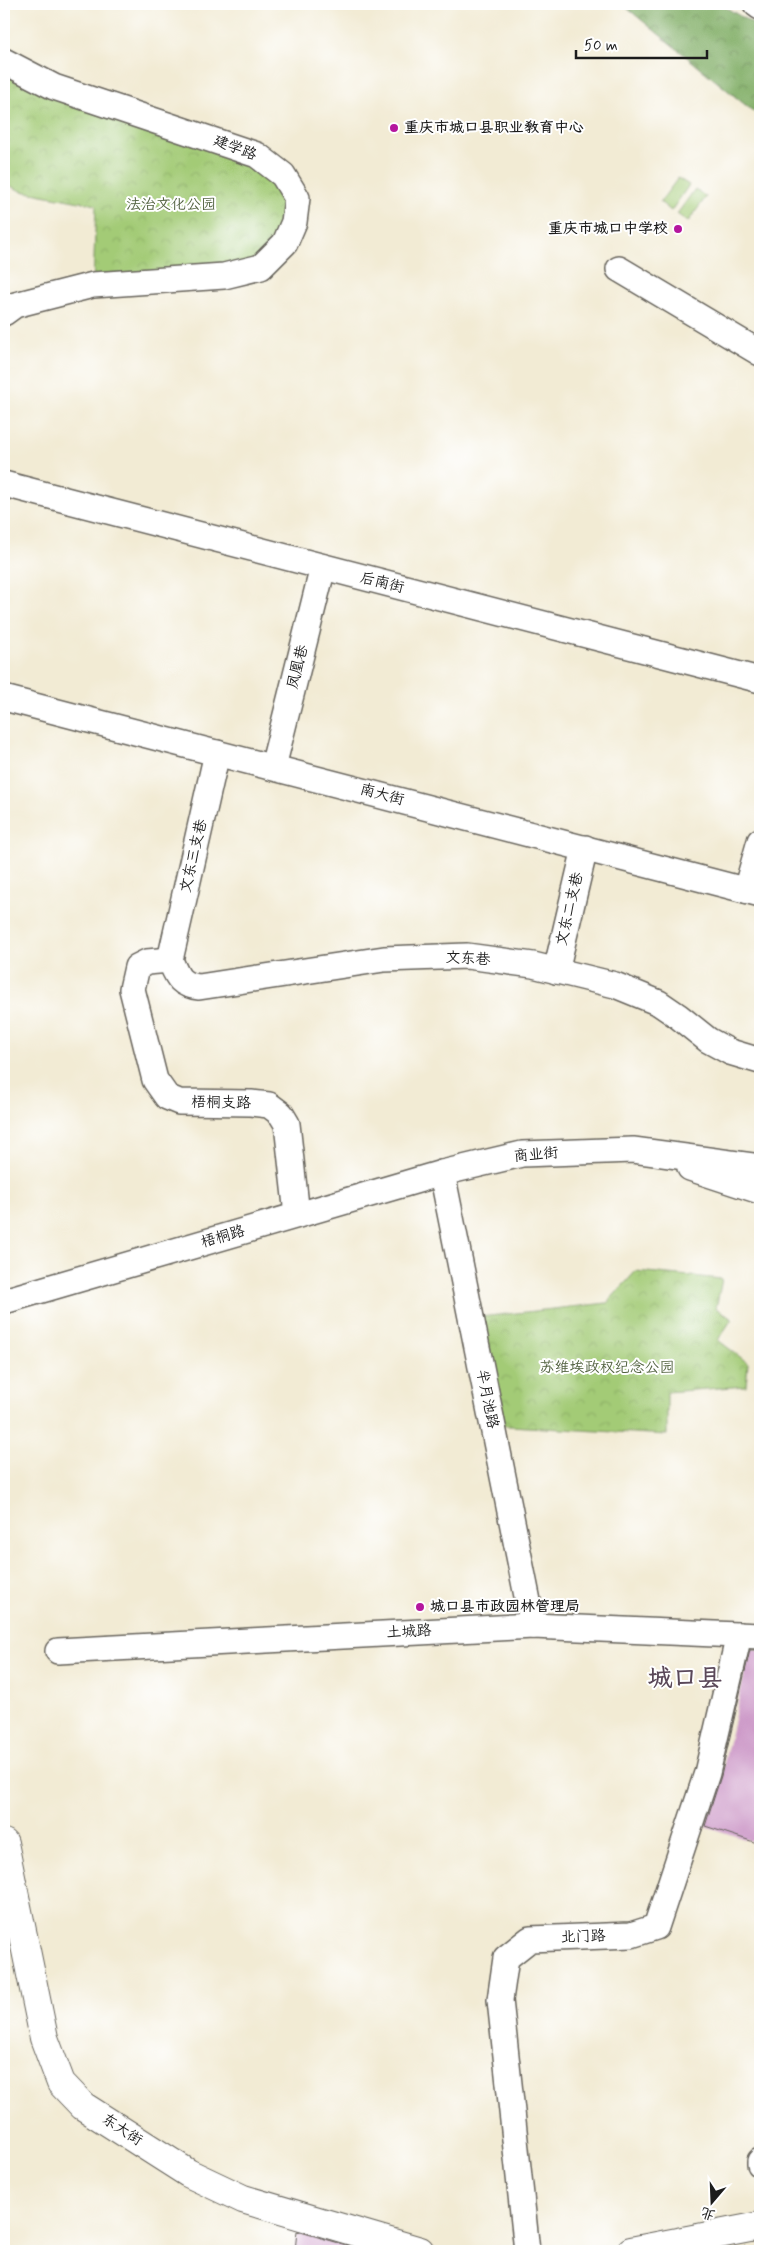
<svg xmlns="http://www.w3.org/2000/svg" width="764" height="2255" viewBox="0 0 764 2255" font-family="Mynerve,'LXGW WenKai TC',sans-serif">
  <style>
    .forest { fill: url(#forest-crowns); stroke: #4f6642 }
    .park { fill: url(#park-crowns); stroke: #607449 }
    .pitch { fill: #a3cb76; stroke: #607449 }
    .building { fill: #ce9bc9 }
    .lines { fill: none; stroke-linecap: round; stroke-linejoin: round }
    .minor-casing { stroke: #67645c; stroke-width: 28 }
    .major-casing { stroke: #67645c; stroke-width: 30 }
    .minor { stroke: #fff; stroke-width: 25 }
    .major { stroke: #fff; stroke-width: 28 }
    .poi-dot { fill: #b5179e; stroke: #fff; stroke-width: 2 }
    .labels { text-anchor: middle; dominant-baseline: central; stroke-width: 4; stroke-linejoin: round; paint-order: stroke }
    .poi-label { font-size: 15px; font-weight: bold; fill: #1c1c1c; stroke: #fff; text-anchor: start }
    .street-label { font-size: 15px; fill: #1c1c1c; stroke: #fff }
    .park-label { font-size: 15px; fill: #526240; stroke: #fff }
    .town-label { font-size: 25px; font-weight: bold; fill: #5a4859; stroke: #fff }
  </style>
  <defs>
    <pattern id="forest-crowns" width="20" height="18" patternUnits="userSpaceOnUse" patternTransform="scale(1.25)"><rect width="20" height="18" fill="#82af67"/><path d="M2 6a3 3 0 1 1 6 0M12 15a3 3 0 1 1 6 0" fill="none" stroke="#6a8e54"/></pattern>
    <pattern id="park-crowns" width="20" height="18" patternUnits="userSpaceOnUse" patternTransform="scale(1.25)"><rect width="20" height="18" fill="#a3cb76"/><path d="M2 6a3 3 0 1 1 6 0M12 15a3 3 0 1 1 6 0" fill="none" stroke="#8cae66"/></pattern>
  </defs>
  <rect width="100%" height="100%" fill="#fff"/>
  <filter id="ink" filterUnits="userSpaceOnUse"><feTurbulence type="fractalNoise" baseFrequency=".02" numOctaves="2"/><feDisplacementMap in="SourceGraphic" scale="10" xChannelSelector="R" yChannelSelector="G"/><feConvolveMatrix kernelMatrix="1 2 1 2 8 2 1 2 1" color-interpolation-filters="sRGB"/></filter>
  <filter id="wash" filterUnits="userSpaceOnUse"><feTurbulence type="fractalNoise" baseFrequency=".0096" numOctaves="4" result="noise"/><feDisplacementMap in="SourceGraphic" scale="20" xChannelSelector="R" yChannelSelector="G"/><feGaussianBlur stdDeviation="1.12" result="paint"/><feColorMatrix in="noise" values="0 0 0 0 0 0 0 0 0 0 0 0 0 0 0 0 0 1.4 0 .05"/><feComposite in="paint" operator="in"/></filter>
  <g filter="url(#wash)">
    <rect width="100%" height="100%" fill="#f2ebd4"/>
    <polygon class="forest" points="622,4 720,4 760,28 760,117"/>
    <g class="park">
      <polygon points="4,61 257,155 297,198 261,267 93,285 96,205 21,191 4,183"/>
      <polygon points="636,1271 722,1279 716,1308 732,1319 718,1340 748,1363 746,1386 667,1392 667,1435 492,1425 471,1318 607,1303"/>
    </g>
    <g class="pitch">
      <polygon points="678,178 689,185 671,211 660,202"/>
      <polygon points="695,189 706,197 688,222 677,214"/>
    </g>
    <g id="blocks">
      <g class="building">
        <polygon points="750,1650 760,1650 760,1844 705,1826 721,1776"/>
        <polygon points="297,2231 353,2247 352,2251 295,2251"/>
      </g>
    </g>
  </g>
  <g filter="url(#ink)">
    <use href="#blocks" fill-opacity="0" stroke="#67645c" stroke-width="1"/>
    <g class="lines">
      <defs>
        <g id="minor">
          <polyline points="756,4 760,7"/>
          <polyline points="4,61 54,87 257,155 283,175 297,198 294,222 285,243 261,267 224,276 93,285 15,305 4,313"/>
          <polyline points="619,269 760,353"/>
          <polyline points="4,484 760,680"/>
          <polyline points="4,698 760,894"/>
          <polyline points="273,767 323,567"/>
          <polyline points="746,890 760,841"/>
          <path d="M170 960C177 976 179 985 199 987L384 959 467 956 533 965 615 985 659 1003 678 1016 708 1040 730 1052 760 1061"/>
          <polyline points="170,960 147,962 137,967 132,989 155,1080 167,1097 179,1102 251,1103 269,1105 281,1114 287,1124 297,1215"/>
          <polyline points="170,960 217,753"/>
          <polyline points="556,971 585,848"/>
          <polyline points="690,1168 760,1191"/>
          <polyline points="442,1173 533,1626"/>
          <polyline points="4,1301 442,1173 522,1154 633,1150 760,1167"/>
          <polyline points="58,1651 533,1626 760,1636"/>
          <polyline points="760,2161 760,2164"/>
          <polyline points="527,2251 500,2000 506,1958 530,1939 631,1935 656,1927 707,1773 739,1635"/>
        </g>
        <g id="major">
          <polyline points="4,1843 44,2038 61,2083 83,2106 188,2173 243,2199 420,2251"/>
          <polyline points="631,2251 760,2226"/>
        </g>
      </defs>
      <use href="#minor" class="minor-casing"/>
      <use href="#major" class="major-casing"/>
      <use href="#minor" class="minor"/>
      <use href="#major" class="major"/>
    </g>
  </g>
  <g class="poi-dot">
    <circle cx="394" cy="128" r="5"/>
    <circle cx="678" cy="229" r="5"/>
    <circle cx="420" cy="1607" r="5"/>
  </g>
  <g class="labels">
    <g class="poi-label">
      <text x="404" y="128">重庆市城口县职业教育中心</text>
      <text x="668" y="229" text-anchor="end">重庆市城口中学校</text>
      <text x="430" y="1607">城口县市政园林管理局</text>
    </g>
    <g class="street-label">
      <text transform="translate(235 148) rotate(21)">建学路</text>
      <text transform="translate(382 583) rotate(14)">后南街</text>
      <text transform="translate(298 667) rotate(-76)">凤凰巷</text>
      <text transform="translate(382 795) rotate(15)">南大街</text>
      <text transform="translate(194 856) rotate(-77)">文东三支巷</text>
      <text transform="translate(570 909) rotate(-77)">文东二支巷</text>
      <text transform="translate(468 959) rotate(3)">文东巷</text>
      <text transform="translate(221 1103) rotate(1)">梧桐支路</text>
      <text transform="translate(536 1155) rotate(-5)">商业街</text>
      <text transform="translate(223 1237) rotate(-16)">梧桐路</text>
      <text transform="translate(487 1399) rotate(79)">半月池路</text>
      <text transform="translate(409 1632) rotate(-3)">土城路</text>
      <text transform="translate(583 1937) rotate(-2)">北门路</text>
      <text transform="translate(122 2130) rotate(33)">东大街</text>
    </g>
    <g class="park-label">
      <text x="171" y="205">法治文化公园</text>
      <text x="607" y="1368">苏维埃政权纪念公园</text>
    </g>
    <g class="town-label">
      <text x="685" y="1679">城口县</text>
    </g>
  </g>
  <rect width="764" height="2255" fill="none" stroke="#fff" stroke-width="20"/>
  <g transform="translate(712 2202) rotate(199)" stroke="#ffffff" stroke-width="4" paint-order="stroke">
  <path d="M0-4L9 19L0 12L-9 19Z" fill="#1c1c1c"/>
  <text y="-8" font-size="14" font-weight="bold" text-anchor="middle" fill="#1c1c1c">北</text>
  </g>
  <path d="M576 50v8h131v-8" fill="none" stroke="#1c1c1c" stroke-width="2.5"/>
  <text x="584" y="50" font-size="15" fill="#1c1c1c" stroke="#ffffff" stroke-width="4" paint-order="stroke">50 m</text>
</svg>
